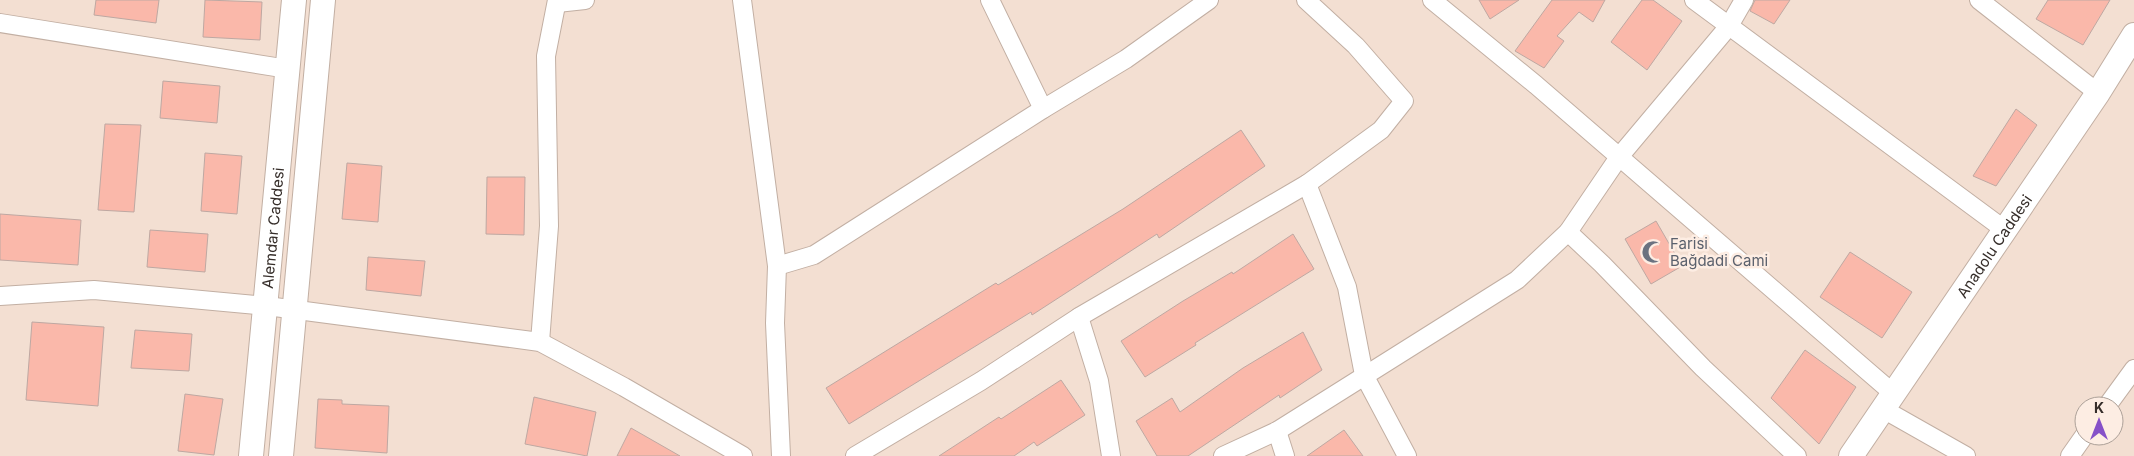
<svg xmlns="http://www.w3.org/2000/svg" width="2134" height="456" viewBox="0 0 2134 456" font-family="Inter,sans-serif">
  <style>
    .building { fill: #fab8aa; stroke: #bea8a2 }
    .lines { fill: none; stroke-linecap: round; stroke-linejoin: round }
    .street-casing { stroke: #c2afa3; stroke-width: 20 }
    .secondary-casing { stroke: #c2afa3; stroke-width: 26 }
    .street { stroke: #fff; stroke-width: 18 }
    .secondary { stroke: #fff; stroke-width: 24 }
    .labels { text-anchor: middle; dominant-baseline: central; stroke-width: 5; stroke-linejoin: round; paint-order: stroke }
    .street-label { font-size: 15px; fill: #362e2a; stroke: #fdede3 }
    .worship-label { font-size: 15px; fill: #5b616d; stroke: #fdede3; text-anchor: start }
  </style>
  <rect width="100%" height="100%" fill="#f3dfd2"/>
  <g class="building">
    <polygon points="96,0 159,0 156,23 94,15"/>
    <polygon points="205,0 262,2 260,40 203,37"/>
    <polygon points="1479,0 1519,0 1490,19"/>
    <polygon points="1552,0 1605,0 1593,22 1579,12 1557,36 1564,41 1544,68 1515,51"/>
    <polygon points="1642,0 1653,0 1682,21 1647,70 1611,42"/>
    <polygon points="1755,0 1790,0 1774,24 1750,11"/>
    <polygon points="2048,0 2110,0 2083,45 2036,19"/>
    <polygon points="163,81 220,86 217,123 160,118"/>
    <polygon points="2016,109 2037,125 1996,186 1973,176"/>
    <polygon points="105,124 141,125 134,212 98,210"/>
    <polygon points="1241,130 1265,166 1159,238 1157,234 1032,315 1031,312 849,424 826,388 996,283 998,285 1123,209"/>
    <polygon points="205,153 242,156 237,214 201,211"/>
    <polygon points="347,163 382,166 378,222 342,219"/>
    <polygon points="487,177 525,177 524,235 486,234"/>
    <polygon points="0,214 81,220 78,265 0,260"/>
    <polygon points="1656,221 1682,266 1651,284 1625,239"/>
    <polygon points="150,230 208,234 205,272 147,267"/>
    <polygon points="1293,234 1314,269 1195,343 1196,345 1145,377 1121,341 1183,301 1232,272 1233,274"/>
    <polygon points="1850,252 1912,292 1882,338 1820,297"/>
    <polygon points="368,257 425,261 421,296 366,290"/>
    <polygon points="32,322 104,327 98,406 26,400"/>
    <polygon points="135,330 192,334 189,371 131,368"/>
    <polygon points="1303,332 1322,370 1280,398 1279,395 1188,456 1157,456 1136,421 1172,398 1180,412 1243,368"/>
    <polygon points="1805,350 1856,387 1819,444 1771,398"/>
    <polygon points="1061,380 1085,415 1037,446 1034,442 1014,456 939,456 999,417 1001,419"/>
    <polygon points="185,394 223,399 214,455 178,451"/>
    <polygon points="534,397 596,412 587,456 525,444"/>
    <polygon points="318,399 342,400 342,404 389,406 387,453 315,448"/>
    <polygon points="631,428 680,456 617,456"/>
    <polygon points="1344,430 1363,456 1307,456"/>
  </g>
  <g class="lines">
    <defs>
      <g id="street">
        <polyline points="742,0 777,266 775,323 781,456"/>
        <polyline points="990,0 1043,109"/>
        <polyline points="1306,0 1356,46 1404,101 1381,130 1307,184 1347,287 1364,375 1407,456"/>
        <polyline points="1432,0 1536,85 1894,394"/>
        <polyline points="1694,0 2005,230"/>
        <polyline points="1979,0 2098,93"/>
        <polyline points="557,3 585,0"/>
        <polyline points="0,23 288,69"/>
        <polyline points="1568,232 1602,264 1703,368 1797,456"/>
        <polyline points="777,266 814,255 1043,109 1126,59 1209,0"/>
        <polyline points="0,296 94,290 267,306 540,342 624,387 743,456"/>
        <polyline points="1079,317 1099,381 1111,456"/>
        <polyline points="540,342 549,226 546,56 557,0"/>
        <polyline points="2107,406 2134,369"/>
        <polyline points="1883,409 1966,456"/>
        <polyline points="1277,431 1285,456"/>
        <polyline points="855,456 981,381 1079,317 1307,184"/>
        <polyline points="1223,456 1277,431 1517,280 1568,232 1619,157 1729,26 1744,0"/>
        <polyline points="2070,456 2084,436"/>
      </g>
      <g id="secondary">
        <path id="s1" d="M251 456 294 0"/>
        <polyline points="281,456 323,0"/>
        <path id="s2" d="M1851 456 2098 93 2134 35"/>
      </g>
    </defs>
    <use href="#street" class="street-casing"/>
    <use href="#secondary" class="secondary-casing"/>
    <use href="#street" class="street"/>
    <use href="#secondary" class="secondary"/>
  </g>
  <defs>
    <symbol id="mosque-bare" viewBox="-9 -9 18 18"><path d="M3.5-4.9A6 6 0 1 0 3.5 4.9A5 5 0 1 1 3.5-4.9Z" fill="#6b7280" stroke="#fdede3" stroke-width="2.5" paint-order="stroke"/></symbol>
  </defs>
  <g fill-rule="evenodd">
    <use href="#mosque-bare" x="1637" y="236" width="32" height="32"/>
  </g>
  <g class="labels">
    <g class="street-label">
      <text stroke="none"><textPath href="#s1" startOffset="229">Alemdar Caddesi</textPath></text>
      <text stroke="none"><textPath href="#s2" startOffset="254">Anadolu Caddesi</textPath></text>
    </g>
    <g class="worship-label">
      <text x="1670" y="243">Farisi<tspan x="1670" dy="17">Bağdadi Cami</tspan></text>
    </g>
  </g>
  <g transform="translate(2099 421)"><circle r="24" fill="#fdede3" stroke="#ada199"/>
  <path d="M0-4L9 19L0 12L-9 19Z" fill="#8650c8"/>
  <text y="-8" font-size="14" font-weight="bold" text-anchor="middle" fill="#362e2a">K</text>
  </g>
</svg>
